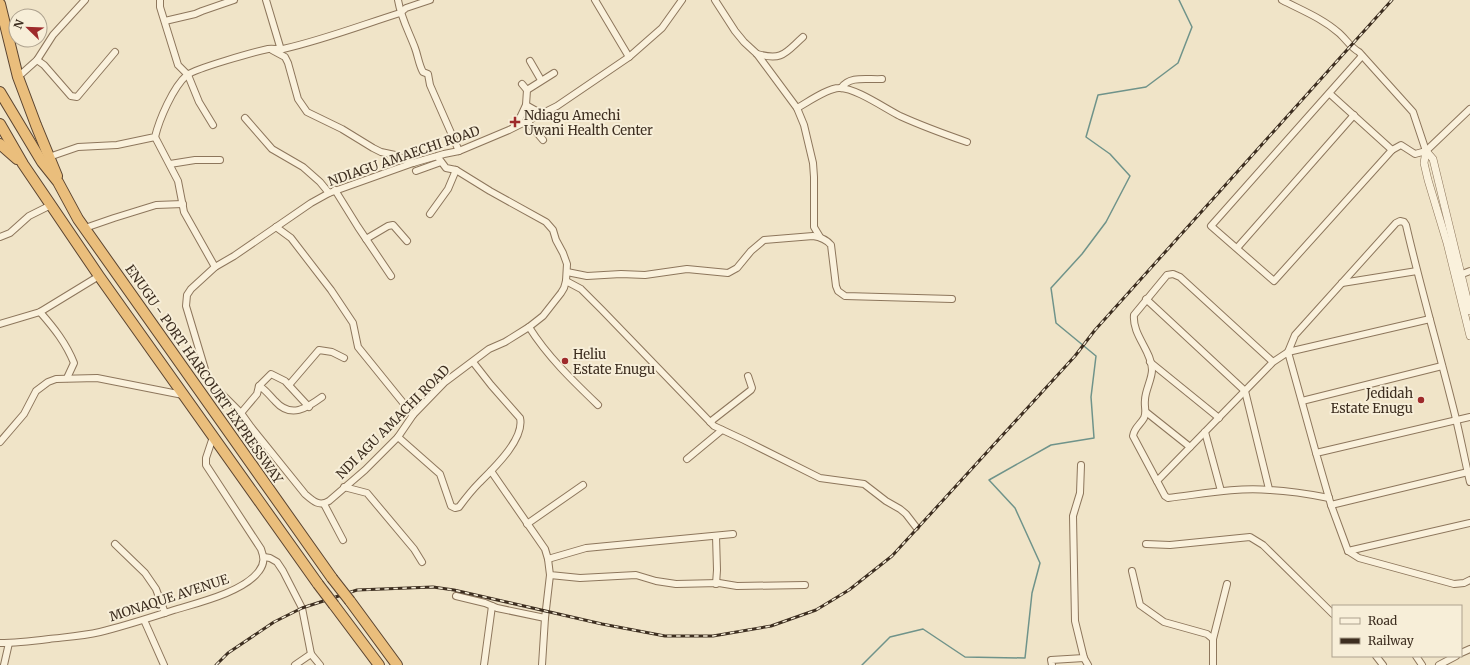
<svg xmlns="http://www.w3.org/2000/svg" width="1470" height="665" viewBox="0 0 1470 665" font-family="Merriweather,serif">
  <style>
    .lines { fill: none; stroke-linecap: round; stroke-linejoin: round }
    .stream { stroke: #6f938a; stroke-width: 1.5 }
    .minor-casing { stroke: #8d765c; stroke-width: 8 }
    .tertiary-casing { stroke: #8d765c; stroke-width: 8 }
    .trunk-casing { stroke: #5b4430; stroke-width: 12 }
    .minor { stroke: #faf1dc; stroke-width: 6 }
    .tertiary { stroke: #faf1dc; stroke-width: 7 }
    .trunk { stroke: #eabe7c; stroke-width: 10 }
    .rail-casing { stroke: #3d2e20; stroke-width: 3 }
    .rail { stroke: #f7eed8; stroke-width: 1.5; stroke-dasharray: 4.5; stroke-linecap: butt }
    .trunk-bridge-casing { stroke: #5b4430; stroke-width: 12; stroke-linecap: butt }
    .trunk-bridge { stroke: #eabe7c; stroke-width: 10 }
    .poi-dot { fill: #9e2a2b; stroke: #f7eed8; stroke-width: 1.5 }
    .labels { text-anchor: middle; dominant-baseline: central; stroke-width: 4; stroke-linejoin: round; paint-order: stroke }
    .poi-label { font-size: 13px; fill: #3d2e20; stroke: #f7eed8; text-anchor: start }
    .street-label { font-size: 13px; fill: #3d2e20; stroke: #f7eed8 }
  </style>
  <rect width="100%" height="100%" fill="#f0e4c8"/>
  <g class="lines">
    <polyline class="stream" points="862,665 890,637 923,629 965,657 1025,658 1032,593 1040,563 1015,508 989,480 1051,445 1094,438 1091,397 1096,356 1056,323 1051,288 1082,254 1106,222 1130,176 1110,154 1086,137 1098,95 1146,87 1178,63 1192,27 1179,0"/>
    <defs>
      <g id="minor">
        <polyline points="160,0 160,7 178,65 188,75 199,102 213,125"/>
        <polyline points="266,0 281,50"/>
        <path d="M398 0C401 18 409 32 415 48 418 56 419 65 423 72L428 74 430 85 459 151"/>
        <polyline points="595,0 629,57"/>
        <polyline points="715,0 735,31 744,42 757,54 797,108 804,125 813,163 814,177 814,227 820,237"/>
        <path d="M1282 0C1301 10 1322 18 1339 33 1346 39 1350 47 1359 52L1413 112 1426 151"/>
        <polyline points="165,21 195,14 202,11 234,0"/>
        <polyline points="272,50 285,57 288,63 298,99 307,112 342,129 373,148 381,152 395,155 413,163"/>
        <path d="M757 54C783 61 785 53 803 37"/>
        <polyline points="37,60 44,65 71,96 77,97 115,52"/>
        <polyline points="530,61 541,80"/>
        <polyline points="18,77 37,60 53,35 85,0"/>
        <polyline points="522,84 527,90"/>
        <path d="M841 88C850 75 868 80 882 79"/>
        <polyline points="1329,93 1392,150 1274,281 1211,226 1362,56"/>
        <polyline points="526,105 542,114"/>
        <path d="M797 108C808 102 828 88 839 88 854 87 886 109 900 116 922 126 944 134 967 142"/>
        <polyline points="245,118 272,149 303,167 320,182 329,193"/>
        <polyline points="527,121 543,140"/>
        <polyline points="514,126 518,122 526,105 527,90 554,73"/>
        <polyline points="155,137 178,181 184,212 215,267"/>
        <polyline points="1392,150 1401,145 1415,154 1426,151 1470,109"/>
        <path d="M437 156 446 168 456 170 490 191 546 222 553 230 556 240 563 253 567 264 566 281 564 288 561 293 543 316 529 327 505 342 489 349 445 382 413 415 398 437 365 470 329 501C319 507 313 501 305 494L251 427 241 413 210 382 207 376 186 306 187 295 191 289 215 267 234 256 311 203 329 193 413 163 444 154 459 151 509 130 557 106 629 57 662 28 682 0"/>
        <path d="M49 157 78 147 117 145 155 137C159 120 173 87 187 75 197 68 254 52 268 49 273 48 279 50 283 49 323 40 362 25 400 13L406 8 430 0"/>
        <polyline points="170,164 195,160 220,160"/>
        <polyline points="416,171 441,162"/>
        <polyline points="335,190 358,227 391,276"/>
        <polyline points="430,214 448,189 456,170"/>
        <polyline points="276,227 291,238 331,290 353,323 358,347 413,415"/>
        <polyline points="85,228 114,218 156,205 183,204"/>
        <polyline points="0,237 10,233 29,216 51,205"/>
        <polyline points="366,239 388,226 393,225 407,241"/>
        <polyline points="1237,248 1354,115"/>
        <path d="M567 272 587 276 621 274 645 275 687 269 728 273 737 268 751 251 764 240 813 236C820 237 826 239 831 245L836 286 838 291 845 296 952 299"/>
        <polyline points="1457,276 1470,271"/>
        <polyline points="566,281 581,289 602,310 714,426 744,440 820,478 864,484 886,501 900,509 906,514 916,527"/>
        <polyline points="1342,283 1417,271"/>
        <polyline points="1146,299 1245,391 1269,489"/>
        <path d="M40 312C54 328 66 343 74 363L67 378"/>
        <path d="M1430 319 1288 352 1295 335 1396 223 1400 221 1404 222 1406 225C1421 290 1440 354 1456 419 1461 440 1465 461 1470 482"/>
        <polyline points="0,324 40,312 99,276"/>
        <path d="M529 327C547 356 573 381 598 405"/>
        <polyline points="1150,362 1219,418"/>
        <path d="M1273 362 1180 277 1173 274 1167 275 1134 315C1132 335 1152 351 1152 370 1152 379 1145 391 1145 400 1144 407 1147 412 1144 418 1140 425 1134 428 1133 436L1157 481 1273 362 1288 352 1316 453"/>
        <polyline points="289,385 319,350 332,352 344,358"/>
        <polyline points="259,386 271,374 285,381 309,407"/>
        <polyline points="1302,401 1442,366"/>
        <polyline points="1146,412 1190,447"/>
        <path d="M241 413 257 394 259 386C265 389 270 396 275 401 291 419 307 408 322 397"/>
        <polyline points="1470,417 1316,453 1331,505 1348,551 1359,558 1454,584 1464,583 1470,580"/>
        <polyline points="710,422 751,390 752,388 748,376"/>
        <polyline points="1205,432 1221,491"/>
        <path d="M398 437 440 474 451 506 455 508 459 507C465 499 472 490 479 483 493 469 525 439 520 418L491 385 473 362"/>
        <polyline points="0,442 24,414 36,391 48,382 56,379 97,378 183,395"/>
        <polyline points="687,459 722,430"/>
        <polyline points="1081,465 1080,493 1073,516 1075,621 1084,658 1088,665"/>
        <polyline points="491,471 545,549 548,559 550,575 580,578 636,575 656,581 676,584 719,583 737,586 805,585"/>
        <path d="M1157 481 1165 496 1168 498C1202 494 1236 487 1270 490 1290 491 1309 494 1329 498"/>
        <polyline points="344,487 367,493 414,549 422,562"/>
        <polyline points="324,504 343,540"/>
        <polyline points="1331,505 1468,472"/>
        <polyline points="527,524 583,485"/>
        <polyline points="115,544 145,573 156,589 165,613"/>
        <polyline points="1146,544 1170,545 1250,537 1263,545 1333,614"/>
        <polyline points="1348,551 1470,523"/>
        <polyline points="264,557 270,558 277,562 283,571 302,608 311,654 295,665"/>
        <polyline points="548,559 586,548 733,534"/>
        <polyline points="1132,571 1140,605 1164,622 1207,634 1213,639 1213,665"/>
        <polyline points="716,584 717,570 716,536"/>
        <polyline points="456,596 485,603 497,608 545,618"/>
        <polyline points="144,620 164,665"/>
        <polyline points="1213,639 1227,584"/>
        <path d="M0 643C16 643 33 641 49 639 66 637 83 636 100 632 125 626 149 618 174 610 197 603 244 592 259 571 265 563 264 557 261 549L206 465V458L213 437"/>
        <polyline points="1461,653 1470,649"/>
        <polyline points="311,654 320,665"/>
        <polyline points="1376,656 1383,665"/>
        <polyline points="1416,656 1422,665"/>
        <polyline points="4,665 9,643"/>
        <polyline points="484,665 492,606"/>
        <polyline points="542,665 545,618 550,575"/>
        <polyline points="1052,665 1051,660 1084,658"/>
        <polyline points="1439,665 1456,656"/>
      </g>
      <g id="tertiary">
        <polyline points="1426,151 1424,163 1428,180 1447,243 1470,336"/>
        <polyline points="1426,151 1433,159 1470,311"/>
      </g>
      <g id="trunk">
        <polyline points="0,4 18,77 36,125 57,176"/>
        <polyline points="0,92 42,162 58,182 78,219 332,578"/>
        <polyline points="0,124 23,164 99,276 318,584"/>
        <polyline points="0,144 17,159"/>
        <polyline points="350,601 397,665"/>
        <polyline points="334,605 379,665"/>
      </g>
    </defs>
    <use href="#minor" class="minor-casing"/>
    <use href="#tertiary" class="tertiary-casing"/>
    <use href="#trunk" class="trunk-casing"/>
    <use href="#minor" class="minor"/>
    <use href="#tertiary" class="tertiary"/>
    <use href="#trunk" class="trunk"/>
    <defs>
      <polyline id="rail" points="216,665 228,653 274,622 302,608 357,590 433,587 454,590 602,624 665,636 713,636 771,626 816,610 849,590 892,556 1075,356 1095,330 1392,0"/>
    </defs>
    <use href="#rail" class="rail-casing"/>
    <use href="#rail" class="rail"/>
    <defs>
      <g id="trunk-bridge">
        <polyline points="332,578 350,601"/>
        <polyline points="318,584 334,605"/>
      </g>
    </defs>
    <use href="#trunk-bridge" class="trunk-bridge-casing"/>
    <use href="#trunk-bridge" class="trunk-bridge"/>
  </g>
  <g class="poi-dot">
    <path d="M513 116h4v4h4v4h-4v4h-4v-4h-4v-4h4z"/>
    <circle cx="565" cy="361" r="4"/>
    <circle cx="1421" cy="400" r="4"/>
  </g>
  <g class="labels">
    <g class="poi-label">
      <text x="524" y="115">Ndiagu Amechi<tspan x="524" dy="15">Uwani Health Center</tspan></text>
      <text x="573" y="354">Heliu<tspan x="573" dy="15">Estate Enugu</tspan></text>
      <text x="1413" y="393" text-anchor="end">Jedidah<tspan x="1413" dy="15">Estate Enugu</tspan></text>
    </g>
    <g class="street-label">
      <text transform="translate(404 156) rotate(-19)">NDIAGU AMAECHI ROAD</text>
      <text transform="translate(204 374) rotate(55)">ENUGU - PORT HARCOURT EXPRESSWAY</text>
      <text transform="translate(393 422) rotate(-45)">NDI AGU AMACHI ROAD</text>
      <text transform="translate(169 598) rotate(-18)">MONAQUE AVENUE</text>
    </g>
  </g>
  <rect x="1332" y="605" width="130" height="52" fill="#f7eed8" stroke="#ada18e"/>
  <rect x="1340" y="618" width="20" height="6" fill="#faf1dc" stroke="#ada18e"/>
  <text x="1368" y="625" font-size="12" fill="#3d2e20">Road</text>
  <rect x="1340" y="638" width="20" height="6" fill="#3d2e20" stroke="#ada18e"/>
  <text x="1368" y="645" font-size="12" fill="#3d2e20">Railway</text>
  <g transform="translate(28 28) rotate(293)"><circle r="19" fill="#f7eed8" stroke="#ada18e"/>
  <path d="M0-3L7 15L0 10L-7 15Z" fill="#9e2a2b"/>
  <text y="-6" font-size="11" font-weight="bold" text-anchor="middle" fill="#3d2e20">N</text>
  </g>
</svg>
